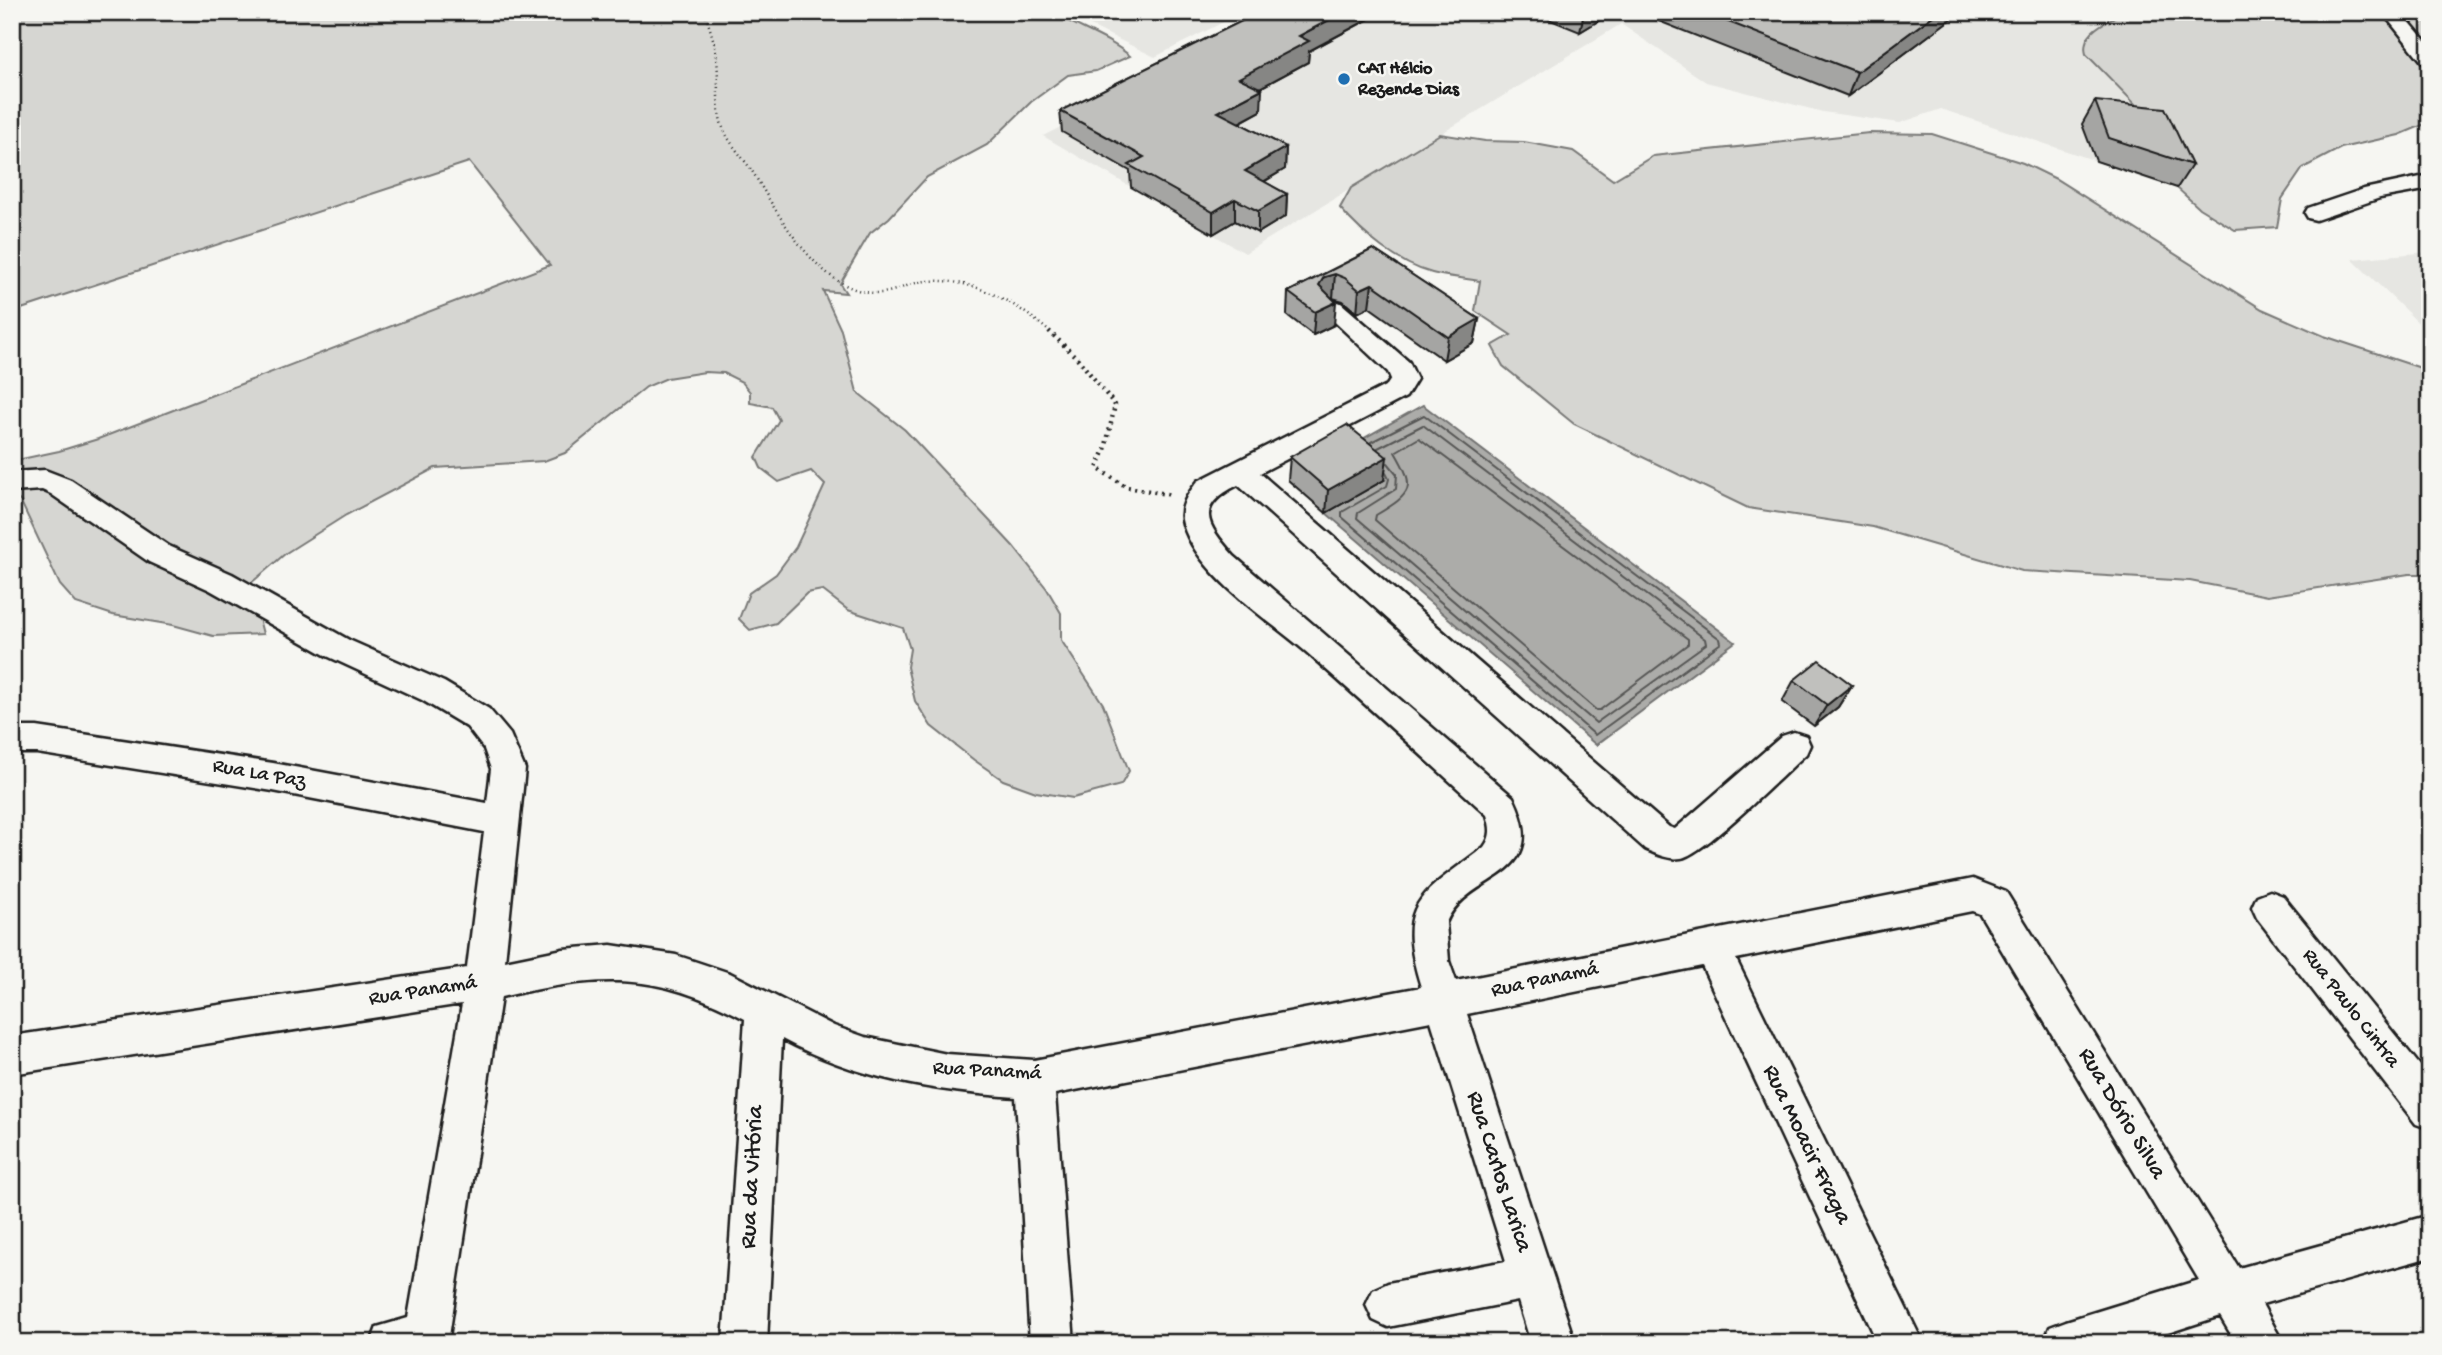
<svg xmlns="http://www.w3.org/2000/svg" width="2442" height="1355" viewBox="0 0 2442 1355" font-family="'Gochi Hand',sans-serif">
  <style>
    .built { fill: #e6e6e2 }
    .green { fill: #d6d6d2; stroke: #797977; stroke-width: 2 }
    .water { fill: #acaca9; stroke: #727271; stroke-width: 2 }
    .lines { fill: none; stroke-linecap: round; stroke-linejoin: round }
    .shore { stroke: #565654; stroke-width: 2 }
    .minor-casing { stroke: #1c1c1c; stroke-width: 5 }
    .path-far1 { stroke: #1c1c1c; stroke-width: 2.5; stroke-dasharray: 1 3.5; stroke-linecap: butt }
    .path { stroke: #1c1c1c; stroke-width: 4.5; stroke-dasharray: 2 4.5; stroke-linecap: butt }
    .minor { fill: #f6f6f2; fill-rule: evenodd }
    .wall { fill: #a5a5a3; stroke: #1c1c1c; stroke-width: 2 }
    .shaded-wall { fill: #868684; stroke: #1c1c1c; stroke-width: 2 }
    .building { fill: #c0c0bd; stroke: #1c1c1c; stroke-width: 2 }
    .poi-dot { fill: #1f6fb2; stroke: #f6f6f2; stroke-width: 2.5 }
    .labels { text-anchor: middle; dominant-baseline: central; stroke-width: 5; stroke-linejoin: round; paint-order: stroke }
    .far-poi-label { font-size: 18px; font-weight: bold; fill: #1c1c1c; stroke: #f6f6f2; text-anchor: start }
    .street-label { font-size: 21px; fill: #1c1c1c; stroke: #f6f6f2 }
    .near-street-label { font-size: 24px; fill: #1c1c1c; stroke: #f6f6f2 }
  </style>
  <rect width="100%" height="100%" fill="#f6f6f2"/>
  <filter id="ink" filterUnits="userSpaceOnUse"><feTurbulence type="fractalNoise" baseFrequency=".0143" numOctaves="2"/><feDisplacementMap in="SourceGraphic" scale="14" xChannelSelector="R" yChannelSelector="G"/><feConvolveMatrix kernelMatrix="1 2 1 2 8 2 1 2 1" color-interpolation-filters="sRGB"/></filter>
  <g filter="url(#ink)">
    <g class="built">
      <polygon points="1062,12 1243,12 1155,57"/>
      <polygon points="1289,12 2123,12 2090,33 2085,49 2086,54 2139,107 2177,188 1941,109 1900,123 1823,112 1706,82 1621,24 1245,253 1043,136"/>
      <polygon points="2430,252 2430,334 2352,259"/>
    </g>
    <g class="green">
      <path d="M12 12H1052C1077 28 1108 37 1130 56L1096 71 1068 75 1031 102 987 145 927 177 889 218 870 233 840 284 846 293 823 291 841 330 857 392 905 430 1013 546 1047 589 1061 613V640L1103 704 1129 771 1121 785 1073 798 1036 792 1003 780 974 760 931 726 915 701 907 667 910 649 903 628 848 610 822 590 807 593 776 623 750 630 739 619 749 593 776 574 796 547 825 485 811 471 779 482 761 468 756 457 779 420 772 407 750 403V392L742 382 724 373 705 372 667 378 646 387 565 453 544 461 435 468 346 515 286 553 250 584 263 634 213 636 173 625 113 615 76 603 60 585 21 502 12 494V461L59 451 98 439 550 265 469 162 12 312Z"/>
      <path d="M2123 12H2430V122L2399 135 2341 148 2303 168 2282 199 2277 227 2235 230 2199 208 2177 188 2145 114 2086 54C2080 31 2107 22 2123 12Z"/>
      <path d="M1869 133 1932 134 2023 163 2056 179 2262 309 2324 336 2430 371V574H2409L2267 596 2190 581 2022 571 1873 527 1748 508 1574 424 1503 366 1492 346 1511 335 1475 311 1480 281C1465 278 1448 277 1432 273 1398 264 1363 235 1340 208L1351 188 1440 134 1485 141 1524 142 1573 151 1613 180 1653 156Z"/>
    </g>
    <polygon class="water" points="1423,405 1735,642 1596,745 1326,513 1383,480 1345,449"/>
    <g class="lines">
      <g class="shore">
        <path d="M1419 438 1688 639V644L1600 710H1596L1375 520 1376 515C1413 493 1416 488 1395 452Z"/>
        <polyline points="1371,442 1424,415 1720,639 1721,643 1595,735 1342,517 1342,512 1387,486 1389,479 1386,473"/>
        <polyline points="1378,448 1423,425 1705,639 1706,644 1596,723 1357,518 1358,513 1396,489 1397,474 1388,463"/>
      </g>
      <defs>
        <g id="minor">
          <polygon points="2382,12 2401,12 2430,46 2430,65 2423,63"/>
          <polygon points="2430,175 2430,189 2380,198 2316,220 2308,218 2305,213 2308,208 2364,189"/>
          <path d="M1332 300 1341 303 1409 362 1417 379 1406 397 1260 473 1669 827 1675 829 1782 736 1794 732 1806 736 1810 745 1806 754C1784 774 1703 855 1681 858 1668 860 1656 854 1645 849L1238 485C1194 507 1206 524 1234 556L1513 797C1554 881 1468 870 1446 923L1449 961 1456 981 1973 879 2006 892 2239 1268 2430 1215V1257L2262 1304 2283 1343H2236L2220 1316 2137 1343H2044L2050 1327 2066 1321 2199 1280 1980 914 1972 911 1736 959 1923 1343H1878L1702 966 1467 1014 1575 1343H1531L1518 1301 1388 1327 1373 1320 1366 1305 1373 1290 1388 1283 1506 1261 1431 1021 1055 1094 1074 1343H1030L1016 1097C931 1091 857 1079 782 1039L767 1343H723L745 1019C653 970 598 975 501 997L448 1343H371L377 1327 408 1318 462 1004 12 1074V1036L467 968 484 832 273 791 37 753H12V727H37L273 763 487 803 491 769 484 749 467 727 422 700 327 656 210 590 149 562 51 494 42 490 12 492V472L45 470 71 480 169 546 232 574 349 640 444 682 489 709 510 734 525 769 505 961 563 949 611 945 676 955 730 973 834 1026 865 1037 947 1054 1034 1060 1421 987C1394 900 1421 896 1484 847 1492 836 1491 828 1487 815 1429 762 1371 709 1312 657 1272 621 1199 578 1183 524 1178 508 1188 493 1198 481L1387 385 1391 379 1388 372 1320 308 1323 303Z"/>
          <polygon points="2270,891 2283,896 2430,1078 2430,1129 2416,1124 2257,918 2252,907 2257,896"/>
        </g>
      </defs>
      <use href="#minor" class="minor-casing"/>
      <path class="path-far1" d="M705 12C709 27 715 42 717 58 719 79 716 101 721 122 726 140 742 156 752 171 778 213 818 292 876 293 894 294 910 282 927 281 975 278 1017 303 1051 333"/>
      <polyline class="path" points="1049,331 1078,359 1115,405 1105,450 1097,468 1127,487 1172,495"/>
      <use href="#minor" class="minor"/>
    </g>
    <g class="wall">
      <polygon points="1260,12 1382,12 1309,51 1308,62 1260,88 1261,111 1239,123 1286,147 1285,169 1264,182 1287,194 1286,216 1258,233 1235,221 1213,234 1131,187 1130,171 1062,132 1060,111"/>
      <polygon points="1531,12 1613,12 1580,32"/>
      <polygon points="1636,12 1956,12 1955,16 1848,96"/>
      <polygon points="2095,101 2192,165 2177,188 2096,161 2082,124"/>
      <polygon points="1373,249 1479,319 1474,343 1444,360 1369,307 1357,313 1343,301 1333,298 1334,325 1313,335 1287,315 1288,292"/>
      <polygon points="1290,457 1384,480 1326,513 1288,480"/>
      <polygon points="1794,680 1852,685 1838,707 1814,726 1782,702"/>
    </g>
    <g class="shaded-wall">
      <polygon points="1344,12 1382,12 1309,51 1308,62 1239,99 1239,78 1299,36"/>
      <polygon points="1584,12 1613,12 1580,32"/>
      <polygon points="1938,12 1956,12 1955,16 1848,96 1857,72"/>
      <polygon points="1262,89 1261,111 1218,134 1218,112"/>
      <polygon points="1286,147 1285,169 1244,193 1245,171"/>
      <polygon points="1287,194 1286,216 1258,233 1258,211"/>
      <polygon points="1235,199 1235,221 1213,234 1213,212"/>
      <polygon points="1335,274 1333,298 1322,301 1319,285 1324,277"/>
      <polygon points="1372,284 1369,307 1357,313 1359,290"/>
      <polygon points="1336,302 1334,325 1313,335 1315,312"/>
      <polygon points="1479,319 1474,343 1444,360 1448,337"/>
      <polygon points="1387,457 1384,480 1326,513 1328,490"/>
      <polygon points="1852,685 1838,707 1814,726 1827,705"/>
    </g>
    <g class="building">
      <polygon points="1260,12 1344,12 1299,36 1309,41 1239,78 1262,89 1218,112 1286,147 1245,171 1287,194 1258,211 1235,199 1213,212 1129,165 1144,157 1060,111"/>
      <polygon points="1703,12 1938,12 1857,72"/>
      <polygon points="2095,101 2165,108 2192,165 2109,138"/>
      <polygon points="1373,249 1479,319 1448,337 1372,284 1359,290 1345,278 1335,274 1324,277 1319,285 1336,302 1315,312 1288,292"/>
      <polygon points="1347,425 1387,457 1328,490 1290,457"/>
      <polygon points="1819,660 1852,685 1827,705 1794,680"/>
    </g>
  </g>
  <circle class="poi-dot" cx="1344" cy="79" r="7"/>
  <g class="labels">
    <g class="far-poi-label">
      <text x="1358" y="69">CAT Hélcio<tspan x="1358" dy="21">Rezende Dias</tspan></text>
    </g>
    <g class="street-label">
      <text transform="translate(259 775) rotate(10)">Rua La Paz</text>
      <text transform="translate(1545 981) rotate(-12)">Rua Panamá</text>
      <text transform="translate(423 992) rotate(-9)">Rua Panamá</text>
      <text transform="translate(2350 1009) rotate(52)">Rua Paulo Cintra</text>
      <text transform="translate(987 1072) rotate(3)">Rua Panamá</text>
    </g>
    <g class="near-street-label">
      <text transform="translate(2121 1114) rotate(59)">Rua Dório Silva</text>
      <text transform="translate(1806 1145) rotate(64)">Rua Moacir Fraga</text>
      <text transform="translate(1498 1172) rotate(72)">Rua Carlos Larica</text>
      <text transform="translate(753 1177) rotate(-87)">Rua da Vitória</text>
    </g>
  </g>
  <rect width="2442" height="1355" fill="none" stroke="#f6f6f2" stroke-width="42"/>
  <rect x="21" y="21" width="2400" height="1313" fill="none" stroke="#1c1c1c" stroke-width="2.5" filter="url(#ink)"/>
</svg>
